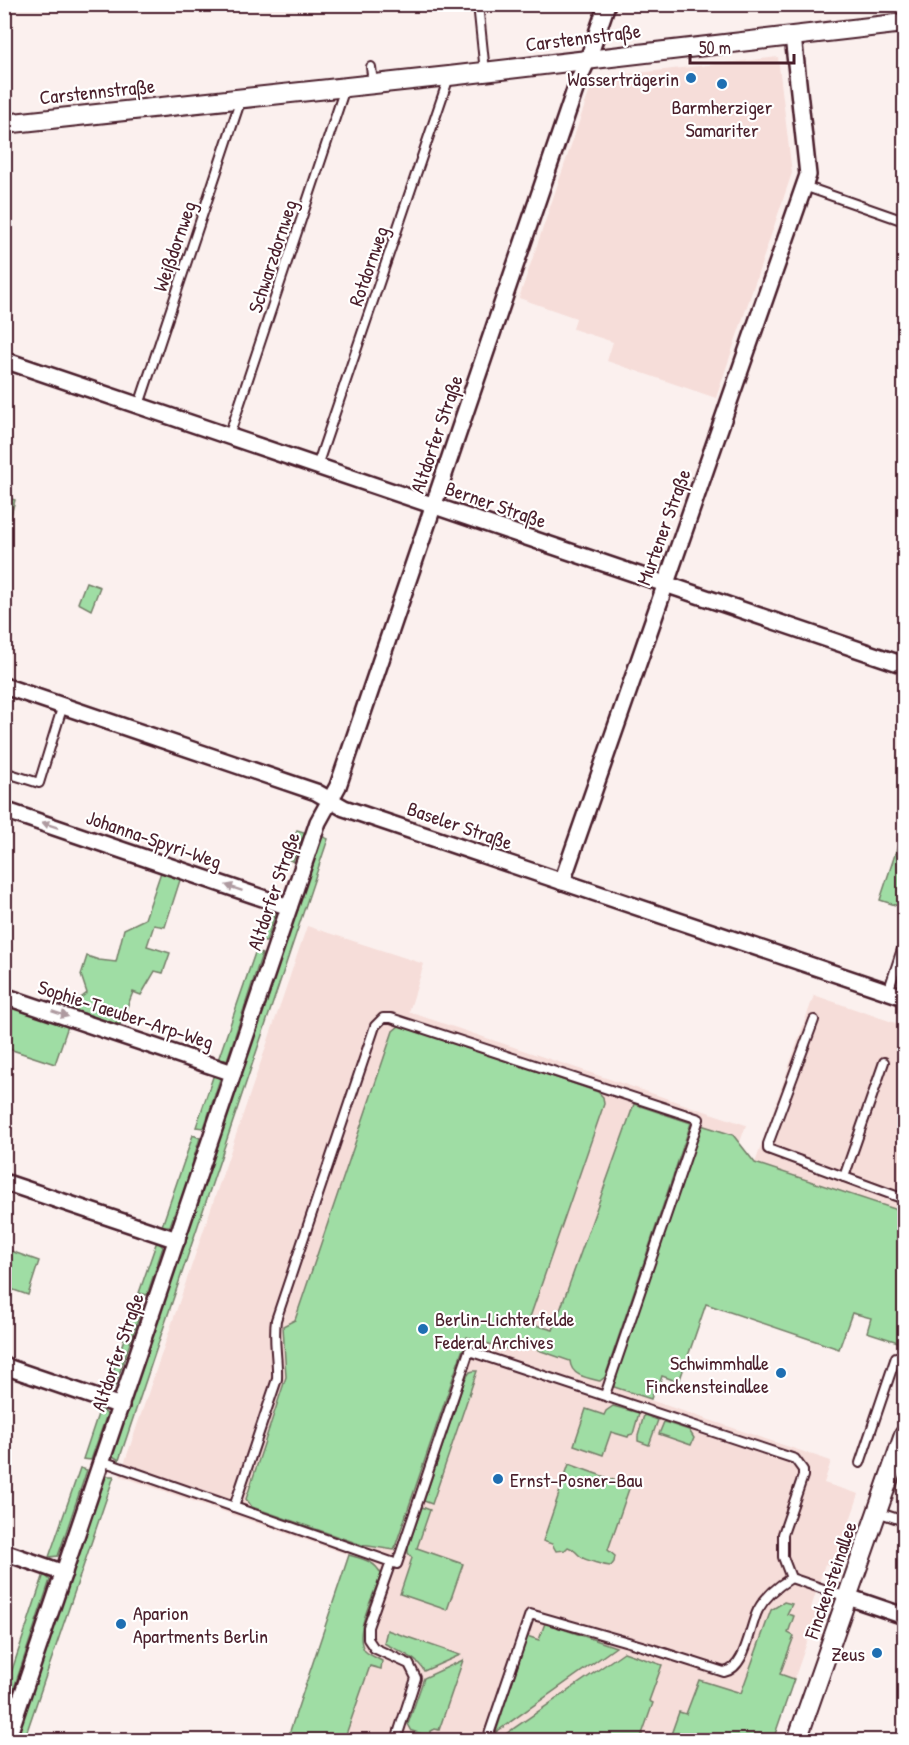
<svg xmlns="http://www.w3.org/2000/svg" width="909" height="1745" viewBox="0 0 909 1745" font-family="'Patrick Hand',sans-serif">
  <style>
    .built { fill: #f6ddd9 }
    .green { fill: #9fdda4; stroke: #747e68; stroke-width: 1.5 }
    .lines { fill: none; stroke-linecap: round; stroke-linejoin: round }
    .service-casing { stroke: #4a1f2b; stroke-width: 12 }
    .minor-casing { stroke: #4a1f2b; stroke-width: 20 }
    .tertiary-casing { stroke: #4a1f2b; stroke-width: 22 }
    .service { stroke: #fff; stroke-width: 8 }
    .minor { stroke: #fff; stroke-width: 15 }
    .tertiary { stroke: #fff; stroke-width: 18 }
    .oneway { fill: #ae9aa0 }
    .poi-dot { fill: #1f6fb2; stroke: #fff; stroke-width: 2 }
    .labels { text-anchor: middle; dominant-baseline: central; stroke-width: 4.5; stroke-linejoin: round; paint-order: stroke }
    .street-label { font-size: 20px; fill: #4a1f2b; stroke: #fff }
    .poi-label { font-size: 20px; fill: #4a1f2b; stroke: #fff; text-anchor: end }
  </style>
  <rect width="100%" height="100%" fill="#fbf0ee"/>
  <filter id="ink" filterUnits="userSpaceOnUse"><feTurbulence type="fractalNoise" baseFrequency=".0167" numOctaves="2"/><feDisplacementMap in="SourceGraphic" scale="12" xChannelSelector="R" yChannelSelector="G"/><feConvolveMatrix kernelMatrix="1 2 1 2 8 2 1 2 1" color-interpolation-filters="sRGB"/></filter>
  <g filter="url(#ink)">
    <g class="built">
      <polygon points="778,57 792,173 716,398 607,361 613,342 573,329 576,318 519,298 594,78"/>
      <polygon points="307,926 424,964 409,1012 746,1125 650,1400 831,1461 824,1483 859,1494 834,1567 825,1564 811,1608 818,1611 773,1740 287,1740 349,1555 120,1476"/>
      <polygon points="814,995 904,1026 904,1212 755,1163"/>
    </g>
    <g class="green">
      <polygon points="5,497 15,500 9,523 5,522"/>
      <polygon points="86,582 100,587 91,610 78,603"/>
      <polygon points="904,827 904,908 880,900"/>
      <polygon points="297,830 307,833 306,836 301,839 293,862 288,859"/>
      <polygon points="321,836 328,839 119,1460 111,1455"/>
      <polygon points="164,868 182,874 165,927 154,925 147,946 170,953 163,973 155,971 141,995 133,992 120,1025 68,1008 87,993 81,975 87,956 99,960 116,962 124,929 145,919 161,872"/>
      <polygon points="270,908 276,913 266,942 258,941"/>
      <polygon points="256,950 262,954 227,1060 218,1060"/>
      <polygon points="5,1005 68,1026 55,1064 6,1048 5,1050"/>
      <path d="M399 1026H405L598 1092 603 1097 604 1104 528 1323 553 1330 634 1104 691 1123 605 1377 600 1381C587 1378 571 1376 570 1361L515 1342 511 1347 505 1349 467 1337 394 1550 362 1545 252 1507 246 1499 286 1377 283 1326 295 1320 393 1031Z"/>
      <polygon points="214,1074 220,1079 204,1128 196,1127"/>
      <polygon points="701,1125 733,1135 755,1163 904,1212 904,1344 867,1332 871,1318 852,1313 839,1349 706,1304 679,1382 662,1376 658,1388 655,1387 651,1399 614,1387 614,1381"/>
      <polygon points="193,1135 200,1138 193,1160 195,1165 181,1206 176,1209 170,1226 162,1226"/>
      <polygon points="157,1241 163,1247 147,1295 139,1293"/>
      <polygon points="5,1249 39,1261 28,1295 5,1287"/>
      <polygon points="136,1302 143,1306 114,1389 107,1391"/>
      <polygon points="474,1371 477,1371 432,1504 424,1501 465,1379 470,1372"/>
      <polygon points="613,1406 639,1413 633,1434 629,1435 628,1437 611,1432 603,1455 574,1445 586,1409 604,1415 606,1411"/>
      <polygon points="100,1408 107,1414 91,1460 83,1459"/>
      <polygon points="644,1415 658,1420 649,1445 638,1441 638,1436"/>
      <polygon points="664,1422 689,1430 694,1438 691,1445 659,1434"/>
      <path d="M569 1464 630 1486 608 1550 615 1556 614 1562 611 1566C606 1566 584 1560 580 1556 575 1552 575 1549 568 1547L565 1550 556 1551 552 1544 543 1541Z"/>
      <polygon points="80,1468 87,1470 58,1556 49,1557"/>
      <polygon points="104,1476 114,1476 24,1740 14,1740"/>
      <polygon points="422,1507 430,1510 417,1548 463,1564 447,1610 400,1594 412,1558 408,1553 408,1547"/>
      <path d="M349 1555C363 1559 375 1561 381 1574 375 1593 352 1634 365 1651 369 1655 377 1658 382 1661L381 1669 370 1666 344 1740H287Z"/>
      <polygon points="44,1574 50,1580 5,1715 5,1691"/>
      <polygon points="784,1602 792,1604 787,1614 794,1616 788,1633 794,1636 780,1674 794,1679 773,1740 669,1740 679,1712 686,1714 699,1680 741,1693 771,1610"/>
      <polygon points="545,1623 616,1647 496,1732 527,1636 539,1640"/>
      <path d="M387 1630 460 1655 424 1671C417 1657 396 1650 384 1643Z"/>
      <polygon points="624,1652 662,1665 649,1701 653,1703 640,1740 623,1740 612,1737 610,1740 497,1740"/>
      <polygon points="463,1660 439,1730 435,1729 431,1731 429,1736 412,1731 408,1724 424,1678"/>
    </g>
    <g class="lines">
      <defs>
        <g id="service">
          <polyline points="478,4 485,72"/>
          <polyline points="371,67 373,83"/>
          <polyline points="804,186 904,221"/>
          <polyline points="139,405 241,99"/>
          <polyline points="229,436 345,88"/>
          <polyline points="317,466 449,77"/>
          <polyline points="4,772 39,783 63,705"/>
          <polyline points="888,992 904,943"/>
          <polyline points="814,1020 768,1144 768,1149 904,1199"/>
          <polyline points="844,1177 884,1062"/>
          <path d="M102 1461 234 1507 277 1379C278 1359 273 1340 276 1320L375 1026 383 1018H391L699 1119 605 1395"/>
          <polyline points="860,1463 896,1357"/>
          <polyline points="234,1507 397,1564 469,1351 795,1459 803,1470 803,1476 783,1534 783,1557 791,1578 847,1597"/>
          <polyline points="877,1512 904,1521"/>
          <polyline points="391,1562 368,1627 368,1639 374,1648 409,1664 416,1678 396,1740"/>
          <path d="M487 1740 530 1614 649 1648 724 1672C746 1668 749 1628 758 1610 766 1595 778 1586 791 1578"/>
        </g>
        <g id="minor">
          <polyline points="4,360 904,665"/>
          <polyline points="4,686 316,792 344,808 904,997"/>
          <polyline points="4,810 289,907"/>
          <polyline points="562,882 808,175 793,36"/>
          <polyline points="4,996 233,1073"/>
          <polyline points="4,1182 177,1240"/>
          <polyline points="4,1366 121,1406"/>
          <polyline points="4,1552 64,1573"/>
          <polyline points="848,1597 904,1616"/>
          <polyline points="7,1740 318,822 338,786 578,81 588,59 607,4"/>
        </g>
        <g id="tertiary">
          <polyline points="4,124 449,76 904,23"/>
          <polyline points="797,1740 904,1435"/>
        </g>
      </defs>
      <use href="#service" class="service-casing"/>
      <use href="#minor" class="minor-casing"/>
      <use href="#tertiary" class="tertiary-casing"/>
      <use href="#service" class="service"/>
      <use href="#minor" class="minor"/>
      <use href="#tertiary" class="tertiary"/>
    </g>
    <defs><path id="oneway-solid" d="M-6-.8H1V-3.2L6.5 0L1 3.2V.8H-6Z" transform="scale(1.5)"/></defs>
    <g class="oneway">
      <use href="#oneway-solid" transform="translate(50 825) rotate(-161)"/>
      <use href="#oneway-solid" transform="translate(234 888) rotate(-161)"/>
      <use href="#oneway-solid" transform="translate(60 1014) rotate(18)"/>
    </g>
  </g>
  <g class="poi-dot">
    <circle cx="691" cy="78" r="6"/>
    <circle cx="722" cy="84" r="6"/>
    <circle cx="423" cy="1329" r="6"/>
    <circle cx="781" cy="1373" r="6"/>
    <circle cx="498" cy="1479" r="6"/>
    <circle cx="121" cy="1624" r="6"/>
    <circle cx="877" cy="1653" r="6"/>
  </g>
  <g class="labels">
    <g class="street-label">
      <text transform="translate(583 37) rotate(-7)">Carstennstraße</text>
      <text transform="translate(97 91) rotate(-6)">Carstennstraße</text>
      <text transform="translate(174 246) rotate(-71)">Weißdornweg</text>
      <text transform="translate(272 256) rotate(-72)">Schwarzdornweg</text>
      <text transform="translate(368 266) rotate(-71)">Rotdornweg</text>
      <text transform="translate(436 434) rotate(-71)">Altdorfer Straße</text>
      <text transform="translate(496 504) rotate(19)">Berner Straße</text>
      <text transform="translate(663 527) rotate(-70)">Murtener Straße</text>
      <text transform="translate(460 825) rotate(19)">Baseler Straße</text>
      <text transform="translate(154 839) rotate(19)">Johanna-Spyri-Weg</text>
      <text transform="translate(273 891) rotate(-71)">Altdorfer Straße</text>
      <text transform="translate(126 1014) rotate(18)">Sophie-Taeuber-Arp-Weg</text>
      <text transform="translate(117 1352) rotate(-71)">Altdorfer Straße</text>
      <text transform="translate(830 1580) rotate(-71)">Finckensteinallee</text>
    </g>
    <g class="poi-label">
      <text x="679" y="78">Wasserträgerin</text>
      <text x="722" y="106" text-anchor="middle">Barmherziger<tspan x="722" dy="23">Samariter</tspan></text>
      <text x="435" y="1318" text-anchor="start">Berlin-Lichterfelde<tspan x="435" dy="23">Federal Archives</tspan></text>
      <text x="769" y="1362">Schwimmhalle<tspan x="769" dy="23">Finckensteinallee</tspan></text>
      <text x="510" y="1479" text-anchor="start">Ernst-Posner-Bau</text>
      <text x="133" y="1612" text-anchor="start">Aparion<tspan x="133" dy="23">Apartments Berlin</tspan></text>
      <text x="865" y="1653">Zeus</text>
    </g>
  </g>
  <rect width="909" height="1745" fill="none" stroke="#fff" stroke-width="24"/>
  <rect x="12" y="12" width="885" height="1721" fill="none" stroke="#4a1f2b" stroke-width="2" filter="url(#ink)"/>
  <path d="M690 54v9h104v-9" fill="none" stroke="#4a1f2b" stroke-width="3"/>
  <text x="699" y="54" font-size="18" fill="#4a1f2b" stroke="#ffffff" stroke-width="4.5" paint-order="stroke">50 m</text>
</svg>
